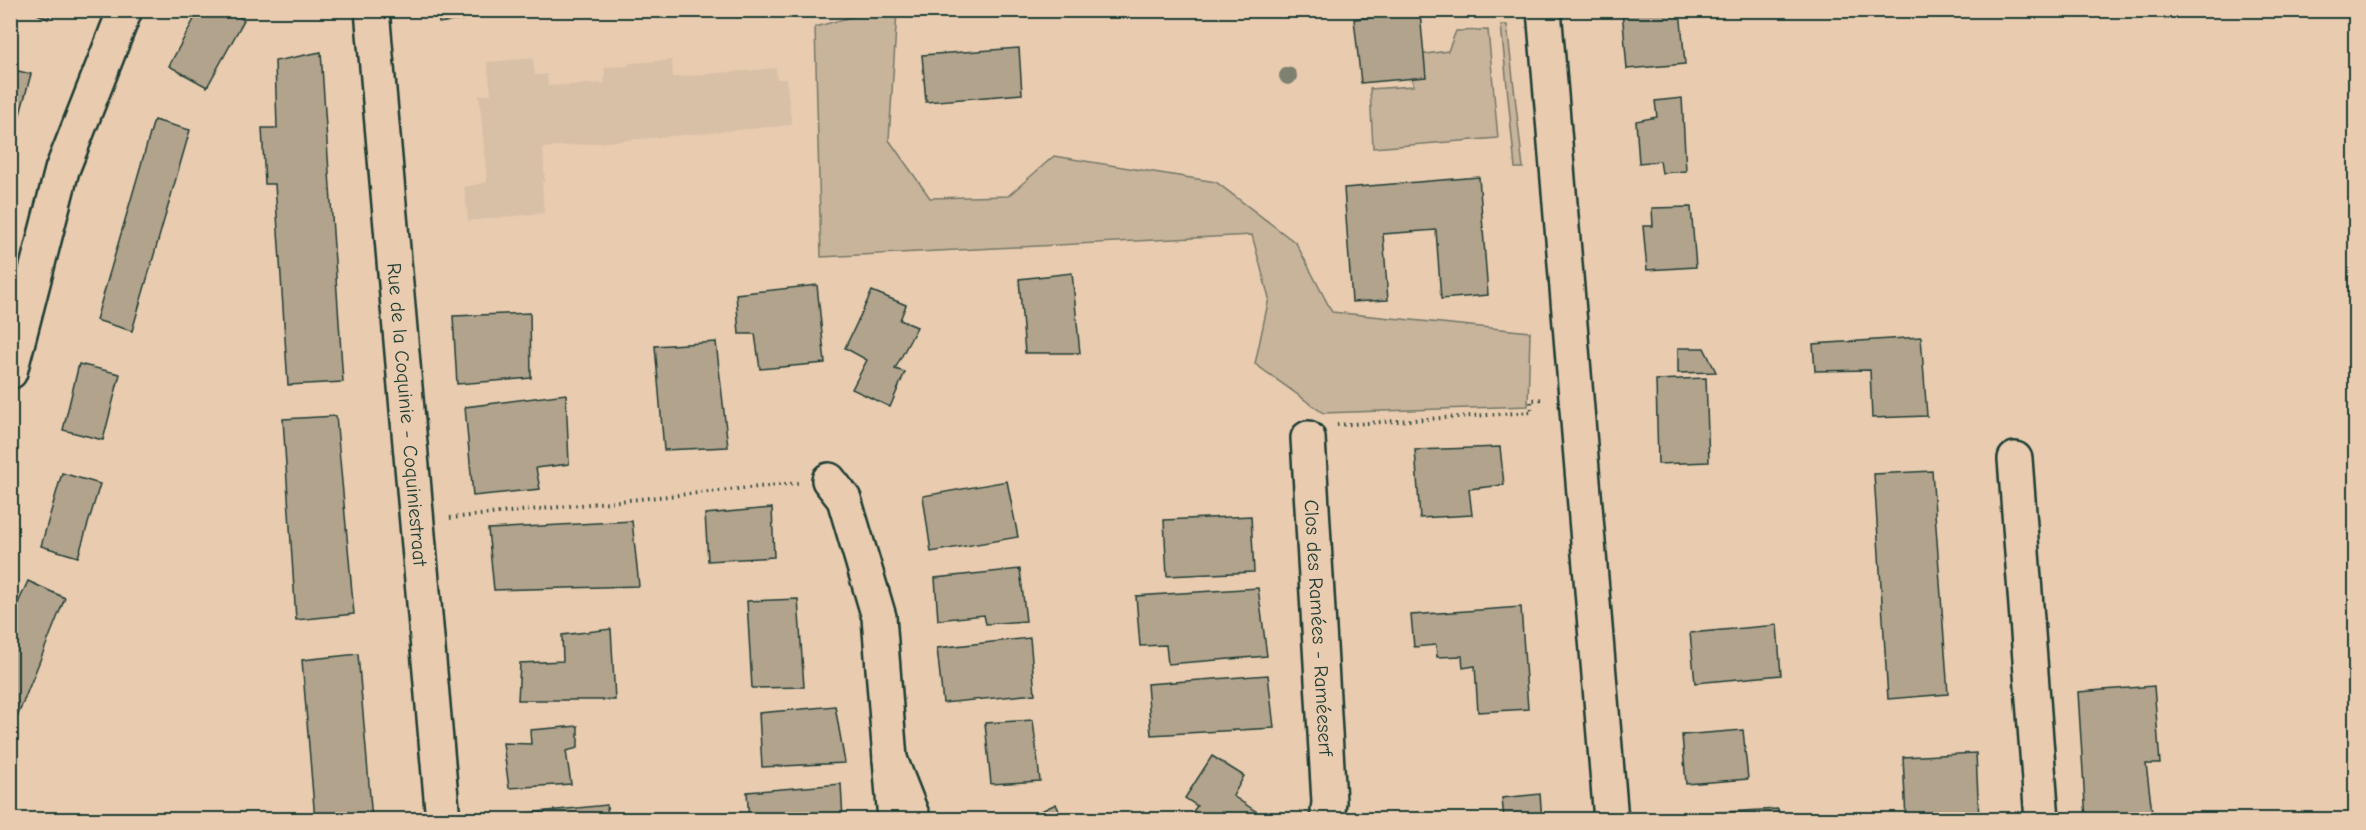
<svg xmlns="http://www.w3.org/2000/svg" width="2366" height="830" viewBox="0 0 2366 830" font-family="'Comic Neue',sans-serif">
  <style>
    .built { fill: #d8c0a6 }
    .green { fill: #c8b49b; stroke: #747868; stroke-width: 1.5 }
    .building { fill: #b2a38d; stroke: #1f3d34; stroke-width: 1.5 }
    .lines { fill: none; stroke-linecap: round; stroke-linejoin: round }
    .minor-casing { stroke: #1f3d34; stroke-width: 38 }
    .secondary-casing { stroke: #1f3d34; stroke-width: 38 }
    .path { stroke: #1f3d34; stroke-width: 4; stroke-dasharray: 1.5 4.5; stroke-linecap: butt }
    .minor { stroke: #e9ccb0; stroke-width: 33 }
    .secondary { stroke: #e9ccb0; stroke-width: 33 }
    .tree { fill: #7e816f }
    .labels { text-anchor: middle; dominant-baseline: central; stroke-width: 4.5; stroke-linejoin: round; paint-order: stroke }
    .street-label { font-size: 20px; fill: #1f3d34; stroke: #e9ccb0 }
  </style>
  <rect width="100%" height="100%" fill="#e9ccb0"/>
  <filter id="ink" filterUnits="userSpaceOnUse"><feTurbulence type="fractalNoise" baseFrequency=".0167" numOctaves="2"/><feDisplacementMap in="SourceGraphic" scale="12" xChannelSelector="R" yChannelSelector="G"/><feConvolveMatrix kernelMatrix="1 2 1 2 8 2 1 2 1" color-interpolation-filters="sRGB"/></filter>
  <g filter="url(#ink)">
    <polygon class="built" points="533,58 535,75 547,74 548,86 604,83 605,67 628,66 629,63 672,60 673,77 776,68 777,79 786,79 792,125 543,148 545,182 542,182 544,213 468,221 464,187 487,182 479,95 491,94 487,62"/>
    <g class="green">
      <polygon points="876,10 897,11 889,140 930,198 1008,196 1054,156 1216,182 1296,243 1332,312 1530,332 1528,406 1323,413 1255,364 1269,298 1252,235 821,257 815,27"/>
      <polygon points="1501,25 1507,25 1523,168 1515,168"/>
      <polygon points="1488,30 1498,138 1373,148 1370,89 1413,86 1411,56 1448,51 1456,31"/>
    </g>
    <g class="building">
      <polygon points="29,10 52,10 48,19"/>
      <polygon points="199,10 228,10 244,20 207,87 169,66"/>
      <polygon points="437,10 532,10 439,23"/>
      <polygon points="1622,10 1680,10 1685,64 1627,69"/>
      <polygon points="1420,13 1426,77 1361,83 1354,19"/>
      <polygon points="1019,48 1022,94 926,102 922,55"/>
      <polygon points="321,52 343,382 288,385 275,184 265,184 262,128 277,128 275,61"/>
      <polygon points="10,69 31,74 11,147 10,146"/>
      <polygon points="1682,98 1686,171 1662,173 1660,161 1639,163 1636,121 1657,117 1655,101"/>
      <polygon points="154,120 190,130 132,331 96,320"/>
      <polygon points="1479,177 1488,295 1441,299 1436,230 1383,234 1388,300 1352,302 1344,188"/>
      <polygon points="1691,207 1696,267 1647,270 1643,226 1653,226 1652,208"/>
      <polygon points="1072,273 1080,353 1025,353 1019,279"/>
      <polygon points="817,285 825,363 760,369 755,334 739,334 736,294"/>
      <polygon points="872,291 906,305 900,320 917,327 895,369 905,372 890,407 852,389 867,360 845,348"/>
      <polygon points="530,313 531,378 457,384 453,316"/>
      <polygon points="1921,337 1927,416 1872,418 1870,370 1815,371 1813,344"/>
      <polygon points="716,342 728,447 664,450 655,346"/>
      <polygon points="1678,348 1704,348 1716,372 1678,373"/>
      <polygon points="79,364 120,374 103,440 63,430"/>
      <polygon points="1706,378 1709,462 1658,464 1656,380"/>
      <polygon points="566,394 569,464 536,468 540,489 473,496 465,407"/>
      <polygon points="336,416 354,614 296,620 283,419"/>
      <polygon points="1500,447 1504,485 1469,489 1472,515 1420,518 1415,450"/>
      <polygon points="1932,471 1948,694 1888,699 1874,474"/>
      <polygon points="62,473 100,484 78,557 41,546"/>
      <polygon points="1007,481 1018,537 931,552 923,496"/>
      <polygon points="772,508 774,557 708,561 705,514"/>
      <polygon points="1251,516 1254,572 1167,576 1164,520"/>
      <polygon points="632,521 639,586 494,590 488,529"/>
      <polygon points="1020,569 1026,621 986,624 984,615 938,620 935,578"/>
      <polygon points="28,581 65,598 10,735 10,621"/>
      <polygon points="1258,588 1267,656 1168,664 1166,645 1140,646 1136,596"/>
      <polygon points="798,599 804,687 752,688 747,601"/>
      <polygon points="1521,607 1528,709 1478,712 1475,666 1463,668 1462,656 1437,657 1436,645 1414,647 1411,615"/>
      <polygon points="1777,625 1781,675 1695,683 1690,633"/>
      <polygon points="611,629 615,700 518,700 520,663 563,661 562,635"/>
      <polygon points="1030,638 1035,694 943,703 937,648"/>
      <polygon points="358,654 372,820 315,820 302,660"/>
      <polygon points="1268,675 1274,728 1151,735 1147,684"/>
      <polygon points="2154,686 2160,764 2146,764 2153,820 2086,820 2078,692"/>
      <polygon points="835,706 845,763 762,767 759,713"/>
      <polygon points="1033,720 1040,781 991,784 985,723"/>
      <polygon points="578,726 578,748 566,751 571,784 509,788 503,743 531,744 530,730"/>
      <polygon points="1743,730 1748,779 1686,784 1682,735"/>
      <polygon points="1976,753 1979,820 1906,820 1903,757"/>
      <polygon points="1212,756 1244,776 1233,796 1269,820 1187,820 1197,806 1185,798"/>
      <polygon points="841,784 843,820 749,820 747,792"/>
      <polygon points="1540,794 1542,820 1504,820 1502,798"/>
      <polygon points="1056,804 1063,820 1022,820"/>
      <polygon points="607,805 608,820 529,820 528,813"/>
      <polygon points="1778,809 1779,820 1692,820 1691,814"/>
    </g>
    <g class="lines">
      <defs>
        <g id="minor">
          <path id="s1" d="M372 10 443 820"/>
          <polyline points="10,372 62,170 125,10"/>
          <path id="s2" d="M1308 438 1329 802 1327 820"/>
          <polyline points="2015,459 2042,820"/>
          <polyline points="829,480 844,499 879,617 890,759"/>
          <polyline points="895,820 890,759 914,820"/>
        </g>
        <polyline id="secondary" points="1544,10 1611,820"/>
      </defs>
      <use href="#minor" class="minor-casing"/>
      <use href="#secondary" class="secondary-casing"/>
      <g class="path">
        <polyline points="1337,425 1532,412 1531,400 1544,399"/>
        <polyline points="450,518 798,483"/>
      </g>
      <use href="#minor" class="minor"/>
      <use href="#secondary" class="secondary"/>
    </g>
    <circle class="tree" cx="1288" cy="76" r="9"/>
  </g>
  <g class="labels">
    <g class="street-label">
      <text stroke="none"><textPath href="#s1" startOffset="406">Rue de la Coquinie - Coquiniestraat</textPath></text>
      <text stroke="none"><textPath href="#s2" startOffset="190">Clos des Ramées - Raméeserf</textPath></text>
    </g>
  </g>
  <rect width="2366" height="830" fill="none" stroke="#e9ccb0" stroke-width="36"/>
  <rect x="18" y="18" width="2330" height="794" fill="none" stroke="#1f3d34" stroke-width="2" filter="url(#ink)"/>
</svg>
